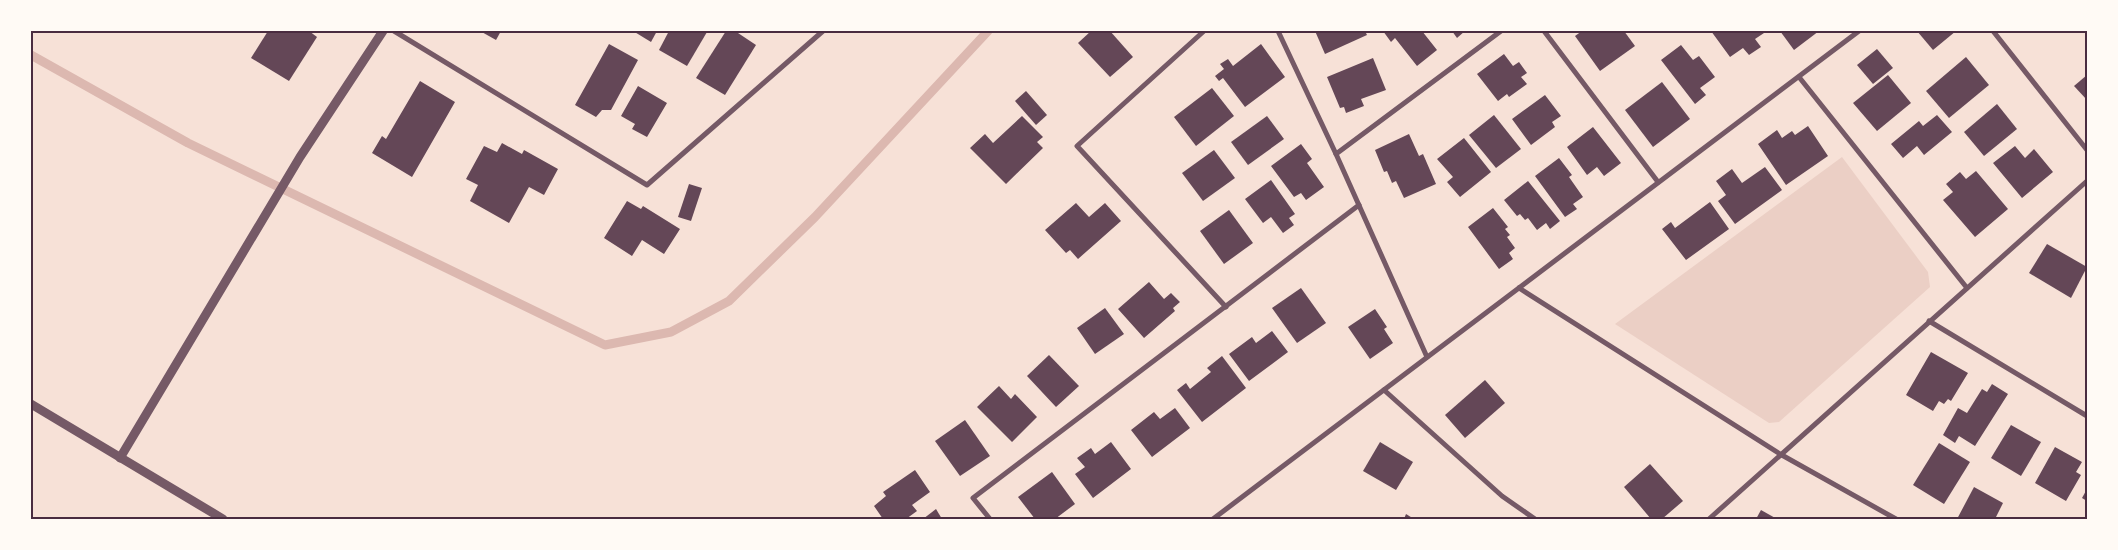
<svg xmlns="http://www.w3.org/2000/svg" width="2118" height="550" viewBox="0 0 2118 550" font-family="Barlow,sans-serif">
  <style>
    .green { fill: #ebcfc5 }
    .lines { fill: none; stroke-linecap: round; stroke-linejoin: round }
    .stream { stroke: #dcb8b0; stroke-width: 9 }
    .building { fill: #644757 }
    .minor { stroke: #755966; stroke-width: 5 }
    .tertiary { stroke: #755966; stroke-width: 9 }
    .neatline { fill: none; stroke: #4a2c40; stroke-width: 2 }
  </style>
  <rect width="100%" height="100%" fill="#f7e1d7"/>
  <polygon class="green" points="1842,157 1928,272 1930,287 1779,422 1769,423 1615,324"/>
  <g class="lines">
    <polyline class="stream" points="31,55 188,143 605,345 671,332 729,301 815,217 988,31"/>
  </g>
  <g class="building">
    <polygon points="268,31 309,31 317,37 289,81 251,58"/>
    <polygon points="480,31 501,31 496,40"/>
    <polygon points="633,31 657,31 651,42"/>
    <polygon points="669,31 707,32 687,66 659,50"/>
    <polygon points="726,31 735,31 756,45 725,95 696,78"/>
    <polygon points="1091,31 1110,31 1133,57 1110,77 1078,43"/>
    <polygon points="1315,31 1365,31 1367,35 1325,54"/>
    <polygon points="1383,31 1422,31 1437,50 1417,66 1395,38 1391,42"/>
    <polygon points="1452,31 1465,31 1457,38"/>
    <polygon points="1582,31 1624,31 1635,46 1600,71 1575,36"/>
    <polygon points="1711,31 1762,31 1764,33 1755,39 1761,47 1749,55 1743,48 1730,57"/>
    <polygon points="1780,31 1819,31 1794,50"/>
    <polygon points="1917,31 1956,31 1933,50"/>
    <polygon points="609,44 638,60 611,110 602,110 596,117 575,105"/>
    <polygon points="1261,44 1285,77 1245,107 1223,78 1219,81 1215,76 1224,69 1220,64 1228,59 1233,66"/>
    <polygon points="1681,45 1693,60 1699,56 1715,77 1700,88 1706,95 1695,104 1661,60"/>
    <polygon points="1877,49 1893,68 1873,84 1857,65"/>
    <polygon points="1504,54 1513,66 1519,62 1527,73 1521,77 1527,84 1509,97 1507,94 1498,101 1477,74"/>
    <polygon points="1966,57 1989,85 1949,118 1926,91"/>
    <polygon points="1373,58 1386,90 1361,99 1364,106 1346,113 1344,107 1340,108 1327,77"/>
    <polygon points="1888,75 1911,103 1877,131 1853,103"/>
    <polygon points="2087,75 2087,100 2074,86"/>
    <polygon points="420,81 455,102 412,177 372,153 382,136 386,139"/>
    <polygon points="1662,82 1690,119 1653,147 1625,110"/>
    <polygon points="638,86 667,103 647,137 632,129 635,124 621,116"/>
    <polygon points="1212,88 1234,116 1196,146 1174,117"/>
    <polygon points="1026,91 1047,115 1036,125 1015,101"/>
    <polygon points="1545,95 1561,116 1552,122 1555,127 1531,145 1512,119"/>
    <polygon points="1997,104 2017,129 1984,156 1964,132"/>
    <polygon points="1494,115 1521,149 1496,168 1469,135"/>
    <polygon points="1937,115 1952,132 1924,155 1917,146 1903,158 1891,144 1919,121 1923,126"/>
    <polygon points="1022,116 1043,137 1037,142 1043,148 1006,184 970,148 985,134 993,143"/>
    <polygon points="1267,116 1284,139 1248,165 1231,142"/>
    <polygon points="1808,126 1828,156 1786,185 1758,144 1777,130 1782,138 1792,131 1795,135"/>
    <polygon points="1593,127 1621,163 1604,176 1597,167 1587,175 1567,147"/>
    <polygon points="1409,134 1419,156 1423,154 1436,184 1404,198 1396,181 1392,183 1387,171 1384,172 1375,150"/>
    <polygon points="1464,138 1491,172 1460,197 1447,182 1453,177 1437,159"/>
    <polygon points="502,143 522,154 524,150 558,169 544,195 529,187 509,223 470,201 478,185 466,179 484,146 497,152"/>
    <polygon points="1301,144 1312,159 1307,163 1324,187 1306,200 1301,193 1294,197 1271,166"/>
    <polygon points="2015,146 2025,158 2034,149 2053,172 2022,198 1993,163"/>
    <polygon points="1214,150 1235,178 1203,201 1182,173"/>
    <polygon points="1559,158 1572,175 1569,177 1583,197 1573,204 1577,209 1565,217 1535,176"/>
    <polygon points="1765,167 1782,190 1735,224 1718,201 1726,195 1716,181 1732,169 1742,183"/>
    <polygon points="1976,171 2008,209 1975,237 1943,200 1953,192 1946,184 1960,172 1966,179"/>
    <polygon points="1271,180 1295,214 1289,218 1294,225 1283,233 1271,217 1263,223 1245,199"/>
    <polygon points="1528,181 1560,221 1550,229 1546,223 1537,230 1528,218 1525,220 1520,214 1517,216 1504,200"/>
    <polygon points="689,184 702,188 691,221 678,217"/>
    <polygon points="627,201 641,209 643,206 680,229 664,254 642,240 632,256 604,238"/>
    <polygon points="1710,202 1729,229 1686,260 1662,229 1671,222 1675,228"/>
    <polygon points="1076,203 1089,217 1105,203 1121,221 1078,259 1070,250 1066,253 1045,230"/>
    <polygon points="1493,208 1508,227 1505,229 1510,235 1507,237 1515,248 1509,253 1513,259 1499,269 1468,227"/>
    <polygon points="1229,210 1253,243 1224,264 1200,231"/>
    <polygon points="2047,244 2087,267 2071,298 2029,273"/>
    <polygon points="1149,282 1164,299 1171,293 1180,302 1173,308 1175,311 1144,338 1118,309"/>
    <polygon points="1301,288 1326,323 1297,343 1272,308"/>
    <polygon points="1105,308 1124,334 1095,354 1077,328"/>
    <polygon points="1375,309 1387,327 1384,329 1393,343 1370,359 1348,327"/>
    <polygon points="1272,331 1288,352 1249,381 1229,354 1252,337 1256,343"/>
    <polygon points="1931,352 1968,373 1951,401 1948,399 1944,404 1939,401 1933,411 1906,395"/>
    <polygon points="1049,355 1079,386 1056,407 1027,376"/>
    <polygon points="1222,356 1246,388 1202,422 1177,390 1186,383 1190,389 1211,372 1207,368"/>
    <polygon points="1485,380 1505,403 1465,438 1445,415"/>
    <polygon points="1992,384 2008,394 1975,446 1959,436 1955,443 1943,435 1958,408 1967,413 1982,389 1987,392"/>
    <polygon points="999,386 1011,399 1015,394 1037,417 1012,442 977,407"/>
    <polygon points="1175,408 1190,428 1152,457 1131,430 1154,412 1160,419"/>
    <polygon points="965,420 990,456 960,476 935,441"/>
    <polygon points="2011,425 2041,442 2021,476 1991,458"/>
    <polygon points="1111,442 1131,469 1093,498 1075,474 1085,467 1077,458 1091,448 1095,454"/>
    <polygon points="1380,442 1413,462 1396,490 1363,471"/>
    <polygon points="1939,443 1970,462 1944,504 1913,485"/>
    <polygon points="2055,447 2082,462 2076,472 2081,475 2066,501 2035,483"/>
    <polygon points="1650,464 1683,501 1662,519 1651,519 1624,487"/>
    <polygon points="915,470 930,492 912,505 917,511 906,519 883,519 874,506 886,496 883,492"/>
    <polygon points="1052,472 1075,504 1055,519 1035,519 1018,497"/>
    <polygon points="1974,487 2003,503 1995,519 1957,519"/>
    <polygon points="2087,489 2087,501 2082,498"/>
    <polygon points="936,509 942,519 923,519"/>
    <polygon points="1761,510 1777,519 1756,519"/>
    <polygon points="1406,514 1414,519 1404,519"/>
  </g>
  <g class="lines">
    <g class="minor">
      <polyline points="394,31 647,185 823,31"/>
      <polyline points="1204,31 1077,146 1226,307"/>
      <polyline points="1278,31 1336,154 1427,357"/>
      <polyline points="1544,31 1658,182"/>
      <polyline points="1993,31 2087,150"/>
      <polyline points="1799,77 1967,288"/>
      <polyline points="1336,154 1501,31"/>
      <polyline points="1519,288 1780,454 1896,519"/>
      <polyline points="1929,321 2087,416"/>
      <polyline points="1384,390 1502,496 1535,519"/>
      <polyline points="990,519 973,498 1359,205"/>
      <polyline points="1213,519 1859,31"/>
      <polyline points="1709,519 2087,181"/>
    </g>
    <g class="tertiary">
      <polyline points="31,404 223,519"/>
      <polyline points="120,458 300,157 383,31"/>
    </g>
  </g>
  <rect width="2118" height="550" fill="none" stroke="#fffaf5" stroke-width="65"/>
  <rect x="32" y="32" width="2054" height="486" class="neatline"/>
</svg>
